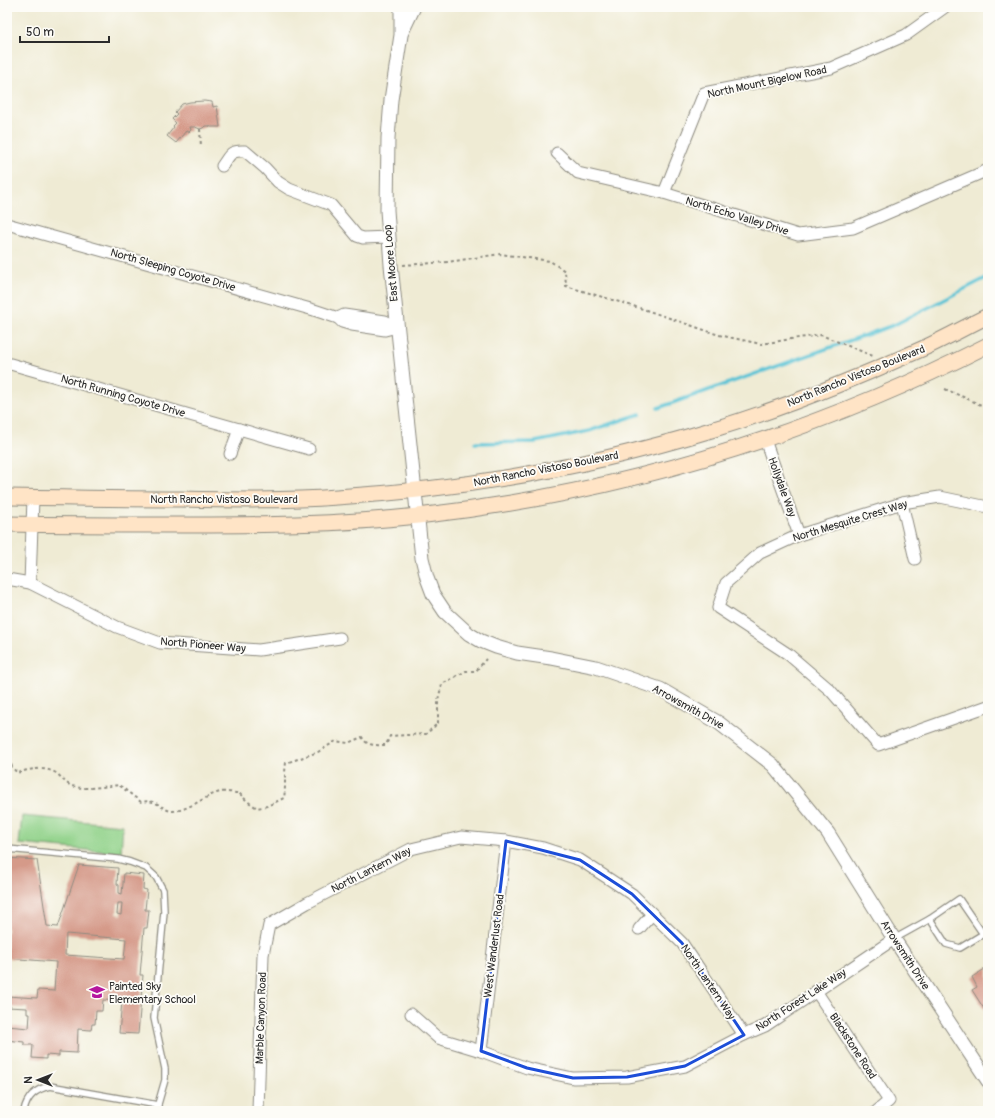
<svg xmlns="http://www.w3.org/2000/svg" width="995" height="1118" viewBox="0 0 995 1118" font-family="Pangolin,sans-serif">
  <style>
    .green { fill: #8fd188; stroke: #5d7e5a }
    .lines { fill: none; stroke-linecap: round; stroke-linejoin: round }
    .stream { stroke: #5bc4d6; stroke-width: 3.5 }
    .building { fill: #d59a89; fill-rule: evenodd }
    .service-casing { stroke: #8d8b80; stroke-width: 8 }
    .minor-casing { stroke: #8d8b80; stroke-width: 13 }
    .tertiary-casing { stroke: #8d8b80; stroke-width: 15 }
    .secondary-casing { stroke: #8d8b80; stroke-width: 17 }
    .path { stroke: #8d8b80; stroke-width: 2; stroke-dasharray: 3 3; stroke-linecap: butt }
    .service { stroke: #fff; stroke-width: 5.5 }
    .minor { stroke: #fff; stroke-width: 11 }
    .tertiary { stroke: #fff; stroke-width: 13 }
    .secondary { stroke: #ffe4c6; stroke-width: 15 }
    .marked { fill: none; stroke: #1d4ed8; stroke-width: 3; stroke-linejoin: round }
    .labels { text-anchor: middle; dominant-baseline: central; stroke-width: 3.5; stroke-linejoin: round; paint-order: stroke }
    .street-label { font-size: 11px; fill: #2b2b2b; stroke: #fdfcf7 }
    .poi-label { font-size: 11px; fill: #2b2b2b; stroke: #fdfcf7; text-anchor: start }
  </style>
  <rect width="100%" height="100%" fill="#fdfcf7"/>
  <filter id="ink" filterUnits="userSpaceOnUse"><feTurbulence type="fractalNoise" baseFrequency=".025" numOctaves="2"/><feDisplacementMap in="SourceGraphic" scale="8" xChannelSelector="R" yChannelSelector="G"/><feConvolveMatrix kernelMatrix="1 2 1 2 8 2 1 2 1" color-interpolation-filters="sRGB"/></filter>
  <filter id="wash" filterUnits="userSpaceOnUse"><feTurbulence type="fractalNoise" baseFrequency=".012" numOctaves="4" result="noise"/><feDisplacementMap in="SourceGraphic" scale="16" xChannelSelector="R" yChannelSelector="G"/><feGaussianBlur stdDeviation="0.9" result="paint"/><feColorMatrix in="noise" values="0 0 0 0 0 0 0 0 0 0 0 0 0 0 0 0 0 1.4 0 .05"/><feComposite in="paint" operator="in"/></filter>
  <g filter="url(#wash)">
    <rect width="100%" height="100%" fill="#efebd4"/>
    <polygon class="green" points="22,816 123,825 121,853 19,844"/>
    <g class="lines">
      <g class="stream">
        <polyline points="658,408 894,325 988,277"/>
        <polyline points="475,443 535,442 589,431 640,414"/>
      </g>
    </g>
    <g id="blocks">
      <g class="building">
        <polygon points="204,101 212,102 213,107 217,106 220,127 211,127 209,126 205,126 203,128 200,129 195,127 190,127 191,130 189,132 186,131 176,143 167,136 174,127 173,126 176,123 172,119 177,114 175,112 182,104 190,102"/>
        <path d="M7 858 37 860 47 926 58 927 79 865 118 868 117 884 119 885V893L122 894 124 873 144 875 143 889 147 890 145 910H149L147 928H144L140 975H143L138 1034 119 1033 122 1001 103 1000 102 1011H96L95 1024H92L91 1030 78 1029 77 1053 59 1052V1056L46 1055V1059L32 1058 33 1045H24V1042L7 1040V1026L29 1028 30 1014H27V1008L7 1007V996L37 998 38 990 54 991 56 962 7 958ZM118 903H122L121 915 117 914ZM66 934 126 939 124 959 65 955Z"/>
        <polygon points="988,967 988,1011 986,1012 972,990 977,987 972,977"/>
      </g>
    </g>
  </g>
  <g filter="url(#ink)">
    <use href="#blocks" fill-opacity="0" stroke="#8d8b80" stroke-width="1"/>
    <g class="lines">
      <defs>
        <g id="service">
          <polyline points="7,849 118,859 130,862 146,868 156,877 163,890 164,912 154,1018 165,1069 165,1080 156,1111"/>
          <polyline points="930,919 959,899 983,934"/>
          <polyline points="894,939 930,919 946,944 960,948 988,931"/>
          <path d="M24 1111C27 1096 36 1089 50 1086L158 1105"/>
        </g>
        <g id="minor">
          <polyline points="557,153 578,173 664,193 798,235 853,228 988,170"/>
          <path d="M222 166C230 155 230 150 245 151L265 168 278 182 289 189 331 205 357 236 363 238 389 237"/>
          <polyline points="664,193 704,93 831,68 906,35 945,7"/>
          <polyline points="7,224 314,310 338,318 342,322 352,325 385,330 397,327"/>
          <polyline points="338,318 344,315 385,321 397,327"/>
          <polyline points="7,363 309,449"/>
          <polyline points="765,440 799,535"/>
          <polyline points="230,454 239,429"/>
          <polyline points="902,503 915,559"/>
          <polyline points="988,507 940,497 902,503 799,535 760,553 726,583 718,608 788,654 830,690 878,745 988,706"/>
          <polyline points="7,579 30,583 117,627 160,643 259,650 340,638"/>
          <polyline points="30,583 33,498"/>
          <polyline points="639,929 652,914"/>
          <polyline points="816,991 889,1101 877,1111"/>
          <polyline points="411,1014 438,1038 481,1051 527,1068 573,1078 627,1077 685,1066 744,1035 765,1026 894,939"/>
          <polyline points="481,1051 506,841"/>
          <polyline points="258,1111 263,955 269,925 307,903 411,849 461,837 506,841 543,848 580,860 632,894 682,943 744,1035"/>
        </g>
        <g id="tertiary">
          <polyline points="401,7 401,35 391,100 388,138 387,210 391,265 422,558 427,578 433,594 445,612 469,634 481,641 496,647 517,653 551,658 596,667 660,689 719,723 773,765 828,833 894,939 988,1081"/>
          <polyline points="402,32 414,7"/>
        </g>
        <g id="secondary">
          <path d="M7 497C65 498 122 499 180 499 232 500 285 501 337 497 464 489 590 467 711 430 784 408 855 379 924 348 946 338 967 326 988 316"/>
          <path d="M7 524C63 525 119 525 174 525 256 525 337 525 418 516 617 494 809 436 988 345"/>
        </g>
      </defs>
      <use href="#service" class="service-casing"/>
      <use href="#minor" class="minor-casing"/>
      <use href="#tertiary" class="tertiary-casing"/>
      <use href="#secondary" class="secondary-casing"/>
      <g class="path">
        <polyline points="200,129 201,147"/>
        <polyline points="403,265 448,262 500,254 550,261 565,271 566,286 646,310 719,335 761,344 791,339 821,335 873,356"/>
        <polyline points="945,389 988,408"/>
        <path d="M7 753 12 767 17 773C29 769 44 766 56 773 63 778 65 785 76 787 89 790 105 786 119 785L141 802C158 798 162 811 173 811 190 810 204 796 220 792 225 791 233 793 239 793L247 801 257 808 267 806 284 798C286 786 284 775 286 763L318 752 336 741 348 743 362 737C367 747 377 745 386 745L390 736 426 734 438 723V700L442 684 466 671H476L486 659"/>
      </g>
      <use href="#service" class="service"/>
      <use href="#minor" class="minor"/>
      <use href="#tertiary" class="tertiary"/>
      <use href="#secondary" class="secondary"/>
    </g>
  </g>
  <path class="marked" d="M506 841 580 860 632 894 682 943 744 1035 685 1066 627 1077 573 1078 527 1068 481 1051Z"/>
  <defs>
    <symbol id="school-bare" viewBox="-9 -9 18 18"><path d="M0-5L7-2L0 1L-7-2ZM-4 1L0 2.5L4 1V4Q0 6-4 4Z" fill="#b5179e" stroke="#fdfcf7" stroke-width="2.5" paint-order="stroke"/></symbol>
  </defs>
  <g fill-rule="evenodd">
    <use href="#school-bare" x="86" y="981" width="22" height="22"/>
  </g>
  <g class="labels">
    <g class="street-label">
      <text transform="translate(767 82) rotate(-12)">North Mount Bigelow Road</text>
      <text transform="translate(737 216) rotate(17)">North Echo Valley Drive</text>
      <text transform="translate(391 263) rotate(-95)">East Moore Loop</text>
      <text transform="translate(173 270) rotate(16)">North Sleeping Coyote Drive</text>
      <text transform="translate(856 376) rotate(-22)">North Rancho Vistoso Boulevard</text>
      <text transform="translate(123 396) rotate(16)">North Running Coyote Drive</text>
      <text transform="translate(546 469) rotate(-11)">North Rancho Vistoso Boulevard</text>
      <text transform="translate(782 487) rotate(70)">Hollydale Way</text>
      <text x="224" y="499">North Rancho Vistoso Boulevard</text>
      <text transform="translate(850 521) rotate(-17)">North Mesquite Crest Way</text>
      <text transform="translate(203 645) rotate(5)">North Pioneer Way</text>
      <text transform="translate(688 707) rotate(29)">Arrowsmith Drive</text>
      <text transform="translate(371 870) rotate(-27)">North Lantern Way</text>
      <text transform="translate(494 946) rotate(-83)">West Wanderlust Road</text>
      <text transform="translate(905 955) rotate(57)">Arrowsmith Drive</text>
      <text transform="translate(708 982) rotate(56)">North Lantern Way</text>
      <text transform="translate(801 1000) rotate(-33)">North Forest Lake Way</text>
      <text transform="translate(261 1018) rotate(-88)">Marble Canyon Road</text>
      <text transform="translate(853 1046) rotate(57)">Blackstone Road</text>
    </g>
    <g class="poi-label">
      <text x="109" y="986">Painted Sky<tspan x="109" dy="13">Elementary School</tspan></text>
    </g>
  </g>
  <rect width="995" height="1118" fill="none" stroke="#fdfcf7" stroke-width="24"/>
  <g transform="translate(38 1080) rotate(270)" stroke="#fdfcf7" stroke-width="3" paint-order="stroke">
  <path d="M0-3L7 15L0 10L-7 15Z" fill="#2b2b2b"/>
  <text y="-6" font-size="11" font-weight="bold" text-anchor="middle" fill="#2b2b2b">N</text>
  </g>
  <path d="M20 36v6h89v-6" fill="none" stroke="#2b2b2b" stroke-width="2"/>
  <text x="26" y="36" font-size="12" fill="#2b2b2b" stroke="#fdfcf7" stroke-width="3" paint-order="stroke">50 m</text>
</svg>
